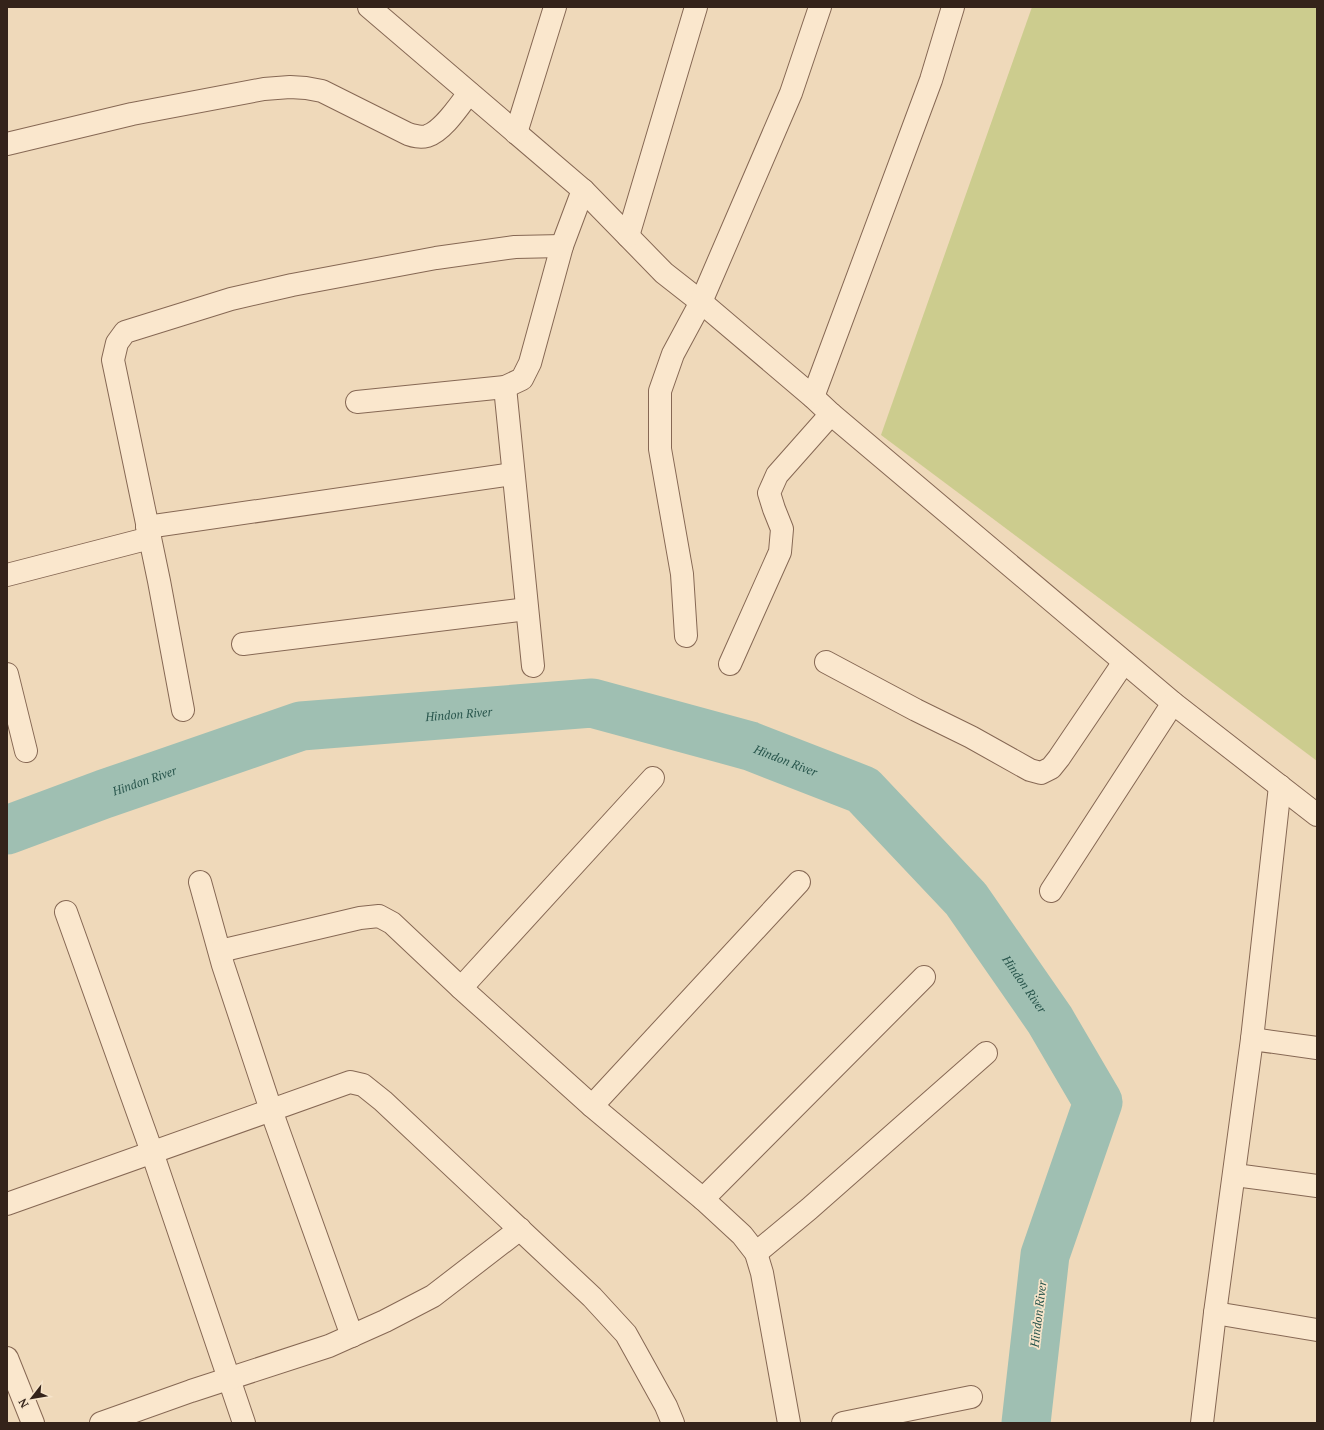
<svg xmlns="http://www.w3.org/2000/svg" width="1324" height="1430" viewBox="0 0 1324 1430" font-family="'PT Serif',serif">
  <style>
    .green { fill: #cccc8e }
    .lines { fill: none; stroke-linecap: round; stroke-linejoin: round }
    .river { stroke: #9fbfb2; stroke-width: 49 }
    .minor-casing { stroke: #866854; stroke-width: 24 }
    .minor { stroke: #fae7cd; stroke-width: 22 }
    .labels { text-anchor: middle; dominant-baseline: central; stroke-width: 3.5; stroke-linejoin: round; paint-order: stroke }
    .water-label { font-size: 12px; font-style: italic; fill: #28554c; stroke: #f6e4ca }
  </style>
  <rect width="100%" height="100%" fill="#efd9ba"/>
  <polygon class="green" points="1032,7 1317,7 1317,761 881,435"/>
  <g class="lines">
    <path class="river" id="s1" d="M7 830 104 794 301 726 592 703 750 746 863 790 966 899 1050 1020 1098 1102 1045 1255 1026 1423"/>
    <defs>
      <g id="minor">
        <polyline points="369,7 583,190 664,273 701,302 813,397 831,414 1173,703 1317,815"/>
        <polyline points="516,133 555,7"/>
        <path d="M7 144 132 114 264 89 290 87 306 88 322 91 408 134C414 136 420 138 427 136 443 131 459 106 469 93"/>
        <polyline points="628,236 696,7"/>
        <polyline points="505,387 533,666"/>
        <polyline points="813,397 931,80 953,7"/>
        <polyline points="357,402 505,387 522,379 530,363 562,246 583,190"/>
        <polyline points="147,527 513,474"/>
        <polyline points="7,575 150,538"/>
        <polyline points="686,636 682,574 660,449 660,391 673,354 701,302 791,93 820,7"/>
        <polyline points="243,644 527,609"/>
        <polyline points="826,662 916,710 971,737 1030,770 1041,773 1051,768 1059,758 1124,662"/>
        <polyline points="730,664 780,552 782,529 774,509 769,493 777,475 831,414"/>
        <polyline points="7,674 26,751"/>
        <polyline points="183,710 159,581 113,360 117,343 125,332 231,299 292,285 436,258 515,247 562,246"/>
        <polyline points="200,882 223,965 271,1110 352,1336"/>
        <polyline points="1051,891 1173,703"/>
        <polyline points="66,912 152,1152 244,1423"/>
        <polyline points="220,951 360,918 379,916 392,923 461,988 592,1106 703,1199 742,1235 756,1253 762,1273 789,1423"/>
        <polyline points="461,988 653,778"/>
        <polyline points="1252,1039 1317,1048"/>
        <polyline points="592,1106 799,882"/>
        <polyline points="1235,1175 1317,1186"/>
        <polyline points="703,1199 924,977"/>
        <polyline points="7,1204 350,1082 363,1085 383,1101 592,1297 626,1334 666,1406 673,1423"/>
        <polyline points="756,1253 809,1209 986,1053"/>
        <polyline points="1215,1313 1317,1330"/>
        <polyline points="7,1358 33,1423"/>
        <polyline points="101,1423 191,1391 329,1346 385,1321 433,1296 520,1229"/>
        <polyline points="843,1423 971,1397"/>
        <polyline points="1202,1423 1215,1313 1252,1039 1280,786"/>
      </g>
    </defs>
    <use href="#minor" class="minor-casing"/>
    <use href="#minor" class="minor"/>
  </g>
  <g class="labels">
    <g class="water-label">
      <text stroke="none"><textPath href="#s1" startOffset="470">Hindon River</textPath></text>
      <text stroke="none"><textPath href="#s1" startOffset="806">Hindon River</textPath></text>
      <text stroke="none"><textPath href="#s1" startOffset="146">Hindon River</textPath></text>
      <text stroke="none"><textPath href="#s1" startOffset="1142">Hindon River</textPath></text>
      <text transform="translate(1038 1314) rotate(-83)">Hindon River</text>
    </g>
  </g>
  <rect width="1324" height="1430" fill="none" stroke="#34231a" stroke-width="16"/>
  <g transform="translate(32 1398) rotate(239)" stroke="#f6e4ca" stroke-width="3" paint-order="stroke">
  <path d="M0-3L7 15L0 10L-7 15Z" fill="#34231a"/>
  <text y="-6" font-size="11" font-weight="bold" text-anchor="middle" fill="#34231a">N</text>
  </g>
</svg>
